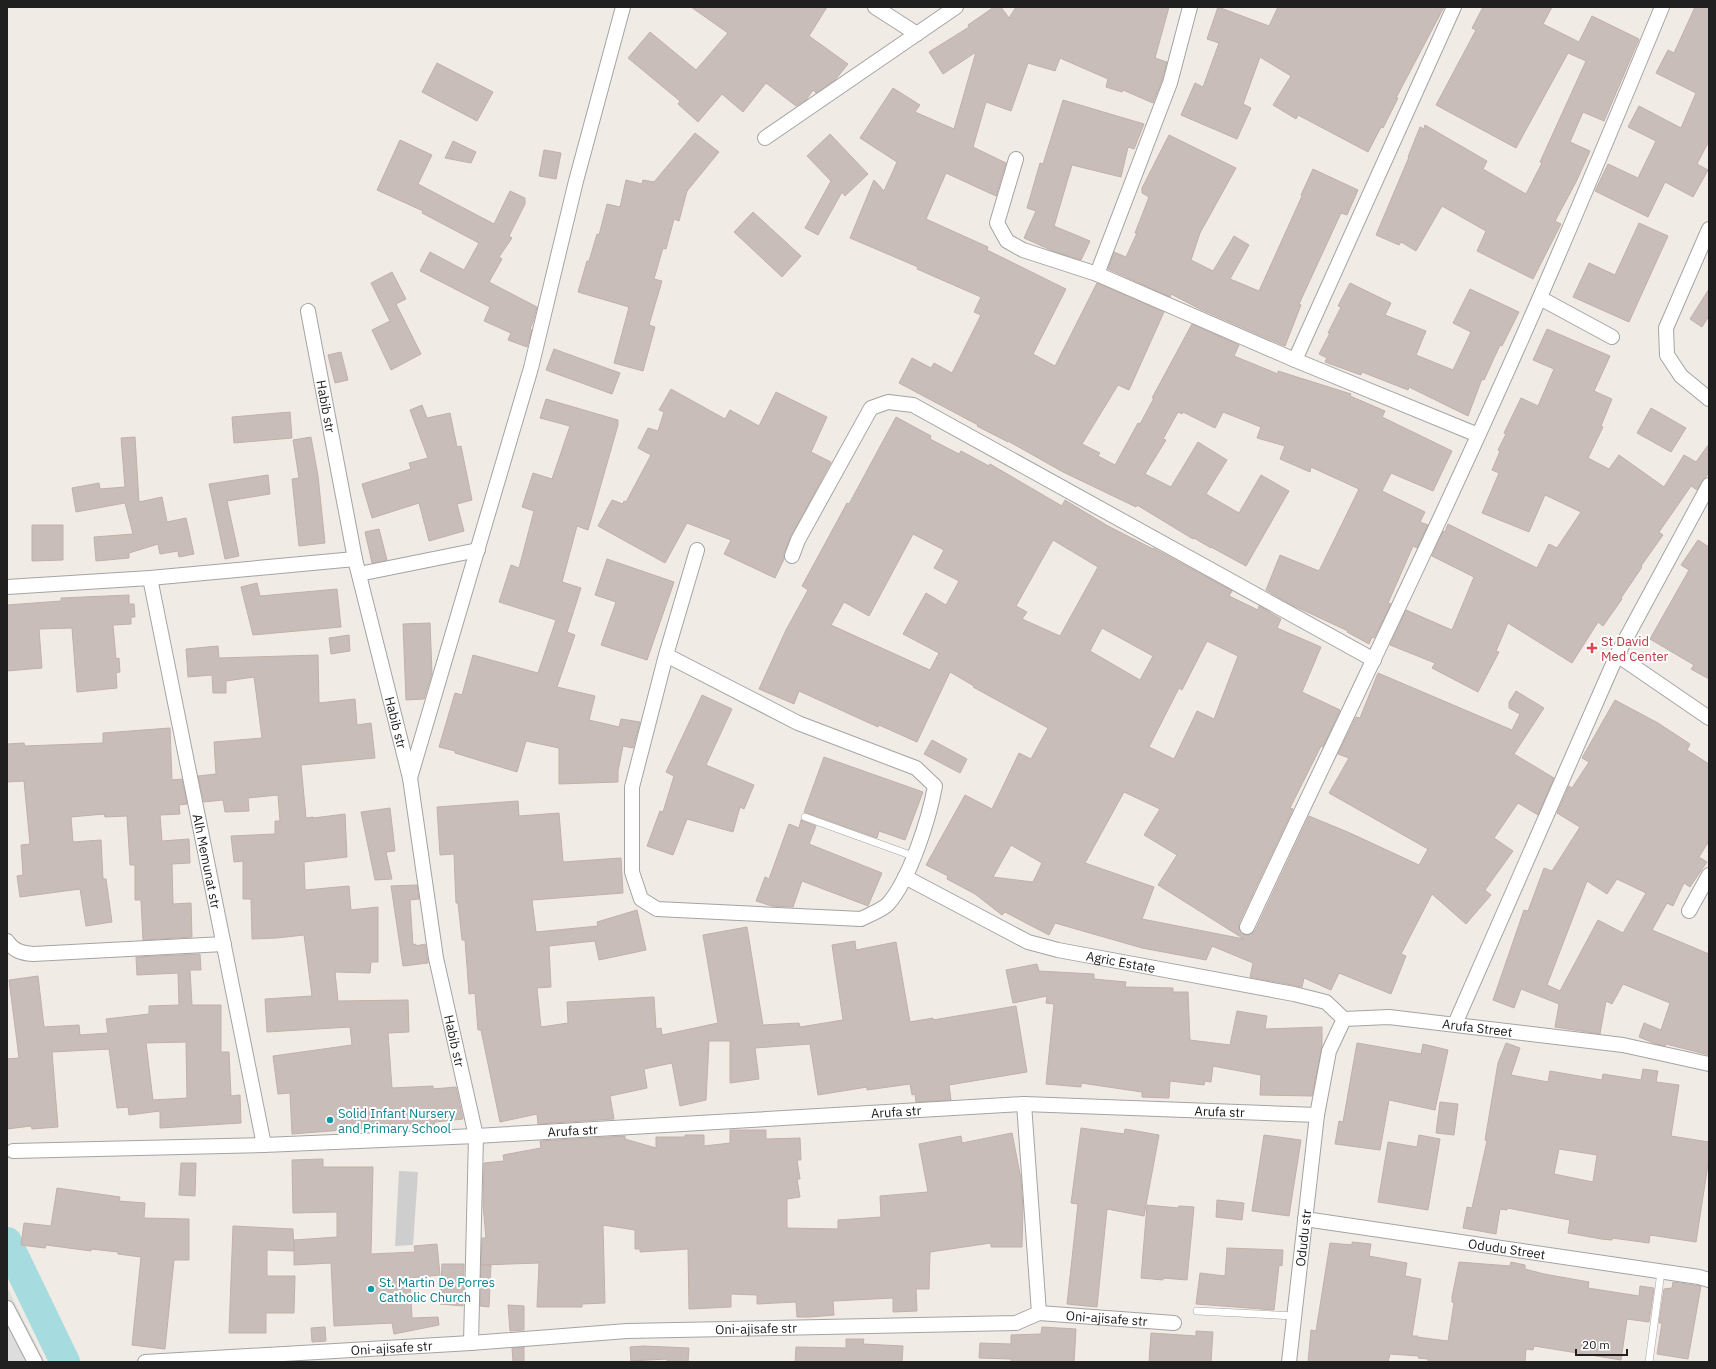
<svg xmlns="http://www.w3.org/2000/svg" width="1716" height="1369" viewBox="0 0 1716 1369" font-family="'IBM Plex Sans',sans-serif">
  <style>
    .residential { fill: #dedddd }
    .religious { fill: #cecece }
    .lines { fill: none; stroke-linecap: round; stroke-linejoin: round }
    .river { stroke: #a6dbdf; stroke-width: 30 }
    .building { fill: #c9bdb9; stroke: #c3b0a8; fill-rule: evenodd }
    .service-casing { stroke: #a4a4a4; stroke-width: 8 }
    .minor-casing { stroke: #a4a4a4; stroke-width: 16 }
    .service { stroke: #fff; stroke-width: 7 }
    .minor { stroke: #fff; stroke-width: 14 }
    .health-dot { fill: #e0444e; stroke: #fff; stroke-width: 1.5 }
    .culture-dot { fill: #0f9aa8; stroke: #fff; stroke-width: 1.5 }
    .labels { text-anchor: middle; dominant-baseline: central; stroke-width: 4; stroke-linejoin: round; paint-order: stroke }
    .street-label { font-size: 13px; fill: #202020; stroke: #fff }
    .health-label { font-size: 13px; fill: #be3a42; stroke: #fff; text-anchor: start }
    .culture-label { font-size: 13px; fill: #0d838f; stroke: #fff; text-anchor: start }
  </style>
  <rect width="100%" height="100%" fill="#f1ebe6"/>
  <polygon class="residential" points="7,1287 45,1362 7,1362"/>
  <polygon class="religious" points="399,1171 418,1172 413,1245 395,1246"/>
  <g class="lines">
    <polyline class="river" points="7,1242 65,1362"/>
  </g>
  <g class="building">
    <polygon points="691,7 827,7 809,36 848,64 835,80 816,93 813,90 806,100 796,106 766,83 743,112 722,94 698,122 678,104 680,101 628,58 650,32 696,70 728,33"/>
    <polygon points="994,7 1001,7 1009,18 1016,7 1169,7 1155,58 1167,62 1162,80 1153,103 1123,90 1122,92 1106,87 1108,79 1060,58 1055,71 1028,63 1011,111 986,102 973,147 1006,163 996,196 946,173 926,219 988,247 987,250 1066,289 1033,354 1055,366 1097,283 1164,312 1129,390 1118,385 1082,444 1100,453 1098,456 1115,465 1138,423 1140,424 1154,398 1152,398 1192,324 1239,345 1234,356 1278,374 1278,371 1351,394 1350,396 1385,411 1382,417 1452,451 1433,491 1391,473 1382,491 1425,512 1420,522 1428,525 1417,548 1413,546 1388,603 1391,604 1374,638 1372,637 1369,644 1347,632 1348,631 1292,605 1266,590 1280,555 1319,571 1359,489 1311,467 1310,472 1280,459 1285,446 1257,438 1261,427 1223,412 1215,428 1183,412 1182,414 1178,412 1163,439 1166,440 1145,474 1171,487 1198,442 1227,460 1206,494 1239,513 1261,475 1289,491 1246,566 1211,547 1211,548 1194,538 1193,539 1137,505 1136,507 1063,472 1008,441 1008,442 977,426 978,425 899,383 912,358 931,368 934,363 952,373 981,315 974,312 981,297 917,269 918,267 850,238 874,180 884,191 897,162 860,138 893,88 920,105 915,112 954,129 976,52 943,74 929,52 969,27 968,25"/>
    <polygon points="1218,7 1269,26 1278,7 1444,7 1396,98 1398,98 1383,128 1381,127 1368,152 1298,115 1296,119 1273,105 1291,76 1260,57 1243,104 1251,108 1237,139 1181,115 1195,83 1203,87 1219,43 1207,39"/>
    <polygon points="1483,7 1552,7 1543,24 1579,42 1592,16 1639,39 1604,121 1583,112 1570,142 1590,151 1576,182 1555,221 1561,224 1533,279 1477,251 1486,231 1442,206 1416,251 1401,242 1399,245 1376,235 1409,157 1408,157 1420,127 1424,129 1425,125 1487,161 1483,169 1526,194 1542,163 1540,162 1586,61 1568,53 1516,148 1436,105 1476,30 1472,28"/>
    <polygon points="1695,7 1709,7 1709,141 1697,164 1708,170 1693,197 1665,182 1648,217 1595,191 1608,164 1638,178 1656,141 1628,127 1639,106 1681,128 1696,93 1656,73 1668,50 1674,53"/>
    <polygon points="437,63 493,92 477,121 422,92"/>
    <polygon points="1063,100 1144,124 1134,149 1128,147 1121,177 1072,165 1054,226 1090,241 1081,260 1053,251 1024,238 1036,211 1027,208 1040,163 1043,164"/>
    <polygon points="695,133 719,152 687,191 679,221 674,219 666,249 663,248 654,279 662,281 649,325 655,327 643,371 614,363 629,307 578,292 587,261 589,261 597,234 599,235 607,204 620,207 626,180 642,184 643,180 654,182"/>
    <polygon points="830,134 868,174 845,196 842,192 818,235 805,228 831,181 807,156"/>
    <polygon points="1169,135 1236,168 1200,233 1191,260 1213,271 1234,236 1249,245 1230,279 1259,291 1302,196 1301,195 1313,169 1358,190 1347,215 1341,213 1299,304 1301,305 1285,346 1200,309 1171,294 1170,297 1108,269 1114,252 1126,257 1137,233 1135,233 1149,197 1142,193 1142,188"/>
    <polygon points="400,140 432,155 418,184 494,224 510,191 525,198 525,204 509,236 512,238 499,257 502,259 489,282 537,307 533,322 530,329 532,330 527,347 508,340 511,333 484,321 490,307 420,271 430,252 464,270 479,243 422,213 423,211 377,190"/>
    <polygon points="453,141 476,152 471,163 445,158"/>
    <polygon points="544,150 561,153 556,179 539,176"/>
    <polygon points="753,212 801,256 782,277 734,232"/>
    <polygon points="1639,223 1668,236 1629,322 1573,297 1589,263 1615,275"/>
    <polygon points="392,272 406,299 396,304 421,354 391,370 372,330 390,321 371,283"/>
    <polygon points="1350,283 1391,303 1385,315 1426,331 1416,355 1453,370 1471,332 1453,323 1470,289 1519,312 1502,346 1500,345 1484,380 1482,379 1468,416 1409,387 1408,390 1362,372 1361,375 1325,362 1327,358 1319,354 1330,333 1328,333 1341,307 1338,306"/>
    <polygon points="1709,289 1709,316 1702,327 1690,319"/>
    <polygon points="1547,329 1610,356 1594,391 1612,399 1601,426 1603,427 1588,458 1609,469 1619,455 1664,487 1684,455 1696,462 1709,444 1709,473 1702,481 1697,490 1691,486 1659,532 1663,535 1641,566 1642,567 1621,598 1622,599 1603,626 1598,622 1572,663 1508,623 1496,651 1499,652 1478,692 1432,668 1435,663 1390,645 1406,610 1452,630 1474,577 1432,556 1443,531 1445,532 1448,524 1537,568 1549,544 1557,548 1581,512 1545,495 1529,532 1482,513 1499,473 1492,470 1500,451 1498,450 1506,434 1504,433 1521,398 1538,406 1554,369 1533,360"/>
    <polygon points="554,349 620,373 612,394 546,370"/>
    <polygon points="341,352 348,380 335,383 328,355"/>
    <polygon points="671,389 725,419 730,410 759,426 776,392 827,417 811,452 831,462 791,536 784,553 784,559 775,578 724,554 731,540 687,523 665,563 598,526 612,500 623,504 624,501 626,502 651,455 638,448 648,428 658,431 664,412 659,410"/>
    <polygon points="546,399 618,420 618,425 588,530 577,526 562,582 581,588 567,632 575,635 557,687 595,696 589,720 619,727 621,719 640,722 633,748 623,746 618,771 618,782 559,784 559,748 526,741 517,772 455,753 455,751 439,747 455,693 462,695 473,655 538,673 556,620 499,602 511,565 519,568 534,511 522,507 533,473 552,479 570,426 540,418"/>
    <polygon points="422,405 427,418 450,413 457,447 461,446 472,500 457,504 464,531 429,541 419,503 372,518 362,484 411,469 409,463 428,458 410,410"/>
    <polygon points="1651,408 1686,428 1671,452 1637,433"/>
    <polygon points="290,412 292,438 234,443 232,417"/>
    <path d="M896 417 931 436 930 439 959 454 961 451 989 466 990 464 1062 506 1065 500 1108 526 1153 549V548L1232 591 1229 596 1258 610 1259 606 1281 619 1277 628 1321 647 1302 692 1340 710 1323 747 1321 746 1290 808 1293 809 1239 923V928L1243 934 1248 935 1255 931 1309 816 1350 833 1419 865 1428 849 1329 793 1349 758 1338 754 1356 717 1360 718 1378 673 1512 730 1520 714 1509 708V702L1516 691 1544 708 1514 754 1554 778 1538 815 1518 803 1494 838 1513 851 1485 890 1491 895 1466 924 1432 894 1401 954 1406 956 1391 994 1339 973 1331 990 1304 978 1302 987 1250 977 1253 963 1212 946 1206 960 1142 948 1055 923 1049 935 1005 912 1002 915 975 894 947 879 948 876 926 865 965 795 992 809 1019 753 1031 759 1048 728 973 687 974 686 950 672 917 742 879 725 878 727 799 691 794 704 759 689 786 630 808 590 802 586 847 503 849 504ZM913 534 944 550 934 568 959 581 946 605 926 593 903 634 939 653 930 670 831 625 844 602 869 616ZM1053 540 1098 567 1060 636 1022 619 1027 612 1016 606ZM1102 628 1153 656 1140 680 1090 651ZM1207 641 1238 656 1214 719 1197 711 1174 759 1149 747 1179 688 1182 690ZM1124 792 1160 809 1144 835 1177 855 1158 885 1244 939 1142 919 1154 887 1085 863ZM1011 845 1042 863 1033 882 993 877Z"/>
    <polygon points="135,437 139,502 162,497 167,522 186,518 194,554 179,557 178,551 160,554 158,544 129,553 129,558 96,561 94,537 133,534 125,503 76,512 72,488 99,483 100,489 125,487 121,438"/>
    <polygon points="311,437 318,476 325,543 299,546 292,479 299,478 293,440"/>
    <polygon points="268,475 270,494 227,501 239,556 225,559 209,484"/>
    <polygon points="32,525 63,525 63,560 32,561"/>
    <polygon points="379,529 387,560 372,563 365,532"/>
    <polygon points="1698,540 1709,547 1709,679 1691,669 1694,665 1650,639 1689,570 1681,565"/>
    <polygon points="607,559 674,582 647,660 601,645 616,602 595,595"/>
    <polygon points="257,583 260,596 337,589 341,627 253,635 241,587"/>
    <polygon points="129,595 129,604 134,604 135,617 131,617 131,624 113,625 116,659 119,658 120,672 116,673 117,688 77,692 72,628 39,629 42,668 7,671 7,605 61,601 61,598"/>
    <polygon points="430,623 432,673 424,699 406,700 403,624"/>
    <polygon points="349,635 350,651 331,654 329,638"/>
    <polygon points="218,646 219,658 318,655 319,703 355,699 357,725 371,723 375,758 301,765 306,818 313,817 313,818 345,814 347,857 304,862 305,890 349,886 351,910 378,907 378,962 371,962 370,973 335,972 338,1001 408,1000 409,1032 388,1033 392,1088 433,1086 433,1089 456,1087 463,1119 435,1122 433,1129 418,1130 419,1124 292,1134 290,1093 278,1094 273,1056 352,1045 350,1027 267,1032 265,999 312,996 304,935 277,938 252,939 251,899 243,899 243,861 234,862 231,836 275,834 275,821 280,821 278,795 248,798 249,811 225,812 223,800 204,802 198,776 216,774 214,742 262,738 254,677 226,681 226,693 213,693 212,675 188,677 186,649"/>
    <polygon points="702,695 732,709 706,765 754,785 744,809 740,807 733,832 687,819 673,855 647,846 660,811 663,812 674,776 666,772"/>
    <path d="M1615 700 1658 723 1690 744 1687 750 1709 764V841L1699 857 1707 862 1690 887 1684 883 1673 906 1667 903 1652 930 1709 954V1055L1666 1044 1665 1046 1656 1044 1639 1037 1644 1023 1661 1030 1670 1003 1623 984 1612 1004 1606 1001 1600 1034 1555 1027 1559 1004 1521 989 1514 1008 1493 1000 1524 910 1528 911 1544 868 1552 871 1580 827 1557 813 1569 786 1572 788 1589 762 1582 758ZM1617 879 1646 893 1623 933 1598 920 1560 991 1547 985 1587 881 1607 894Z"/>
    <polygon points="170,728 172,780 182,779 187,804 179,805 180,814 160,815 162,841 189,839 190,863 172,864 173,904 191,903 192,937 143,940 141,900 135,900 135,865 130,865 127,816 105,817 104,814 71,817 73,842 101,840 103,879 106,879 112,922 86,926 80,889 20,897 17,876 23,875 21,845 30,844 24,781 7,782 7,744 24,743 25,746 103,743 103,733"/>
    <polygon points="932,740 967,759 960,773 924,754"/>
    <polygon points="824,757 923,792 905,840 879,831 877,838 804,812"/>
    <polygon points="518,801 519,816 559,813 563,862 621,858 623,893 532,900 536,932 598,926 597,922 637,910 646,950 599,960 595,941 549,946 551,987 537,988 541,1027 568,1023 567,1002 654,997 656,1029 661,1028 662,1035 718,1023 703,935 747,927 763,1025 799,1023 800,1027 843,1020 832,945 855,941 856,950 896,942 910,1022 933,1018 933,1020 1016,1006 1027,1072 949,1085 951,1100 916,1102 915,1094 912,1095 910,1084 867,1090 867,1087 818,1095 810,1044 755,1048 759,1079 730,1083 730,1041 709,1041 706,1100 680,1106 672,1063 644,1069 647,1088 610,1096 614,1119 538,1124 537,1114 500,1122 481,1030 478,1030 475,993 469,994 465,940 462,940 458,903 456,903 454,854 440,855 437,807"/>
    <polygon points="390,808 395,851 386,852 392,879 375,880 361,812"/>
    <polygon points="801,820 816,826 809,844 882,873 868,906 802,881 793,907 772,906 756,901 765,877 769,879 789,824 799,828"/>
    <polygon points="417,885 419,899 410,900 413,945 416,944 416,946 425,944 428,963 403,966 391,886"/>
    <path d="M200 954 201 970H190L192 1005H221V1052H229L231 1096 240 1095 241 1123 160 1128V1111L129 1115 128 1107 117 1108 109 1049 52 1052 58 1127 32 1129 31 1126 7 1129V1059L19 1058 9 980 38 976 44 1027 79 1025 80 1035 108 1033 106 1019 149 1014V1006L179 1005 178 973 137 975 136 957ZM186 1042 187 1098 153 1100 146 1043Z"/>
    <polygon points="1037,964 1039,971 1094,974 1094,979 1126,982 1125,987 1173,988 1173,992 1188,992 1190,1040 1230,1045 1237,1011 1267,1016 1265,1029 1322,1027 1322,1046 1312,1096 1260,1095 1261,1075 1213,1066 1211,1082 1205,1081 1204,1085 1170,1081 1169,1098 1142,1097 1142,1092 1081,1083 1081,1087 1046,1084 1054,1004 1046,1003 1047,996 1013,1003 1006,970"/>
    <polygon points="1357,1043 1421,1054 1423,1044 1448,1050 1435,1110 1389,1100 1380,1150 1335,1144 1339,1121 1343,1122"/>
    <path d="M1506 1043 1520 1048 1511 1075 1548 1082 1550 1071 1602 1080 1603 1074 1641 1080 1643 1069 1658 1071 1656 1082 1679 1085 1671 1136 1709 1142V1158L1696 1242 1650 1235 1649 1243 1612 1238V1240L1601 1239 1568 1233 1570 1220 1507 1208V1210L1500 1209 1496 1234 1463 1228 1467 1207 1472 1208 1487 1141 1485 1140 1498 1063ZM1559 1149 1597 1155 1593 1182 1554 1174Z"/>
    <polygon points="1440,1102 1458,1104 1454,1135 1436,1133"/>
    <polygon points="1081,1128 1124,1134 1125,1129 1159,1135 1144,1216 1107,1209 1097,1307 1067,1304 1078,1204 1071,1203"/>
    <polygon points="730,1130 766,1130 766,1139 800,1138 801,1160 797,1160 800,1179 797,1179 800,1197 787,1199 787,1228 838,1229 838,1220 881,1217 880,1196 928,1192 919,1144 961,1136 962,1143 1012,1133 1021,1179 1023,1208 1022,1247 991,1247 991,1243 930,1252 929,1289 916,1289 917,1311 893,1312 893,1298 833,1301 834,1315 810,1317 797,1317 796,1302 757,1304 757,1295 731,1294 731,1307 689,1309 688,1249 640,1252 640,1249 635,1249 635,1230 603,1225 605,1303 582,1304 582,1307 537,1307 539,1263 481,1265 482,1238 486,1238 483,1205 484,1163 504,1161 503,1155 541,1148 540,1141 625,1136 625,1139 656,1148 656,1137 685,1137 685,1135 704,1135 704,1146 730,1143"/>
    <polygon points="1264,1135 1301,1140 1289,1216 1252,1211"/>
    <polygon points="1419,1135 1440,1139 1428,1210 1378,1202 1388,1142 1417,1147"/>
    <polygon points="323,1159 323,1167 373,1167 371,1254 415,1252 414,1246 437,1244 440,1275 410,1278 412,1318 438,1317 439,1325 394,1334 392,1323 334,1326 331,1263 294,1265 294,1240 337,1237 337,1212 293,1213 292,1160"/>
    <polygon points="181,1163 196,1163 195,1196 179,1195"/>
    <polygon points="57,1188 120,1197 119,1201 145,1203 144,1218 189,1219 189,1260 174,1260 165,1349 132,1345 141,1257 118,1254 118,1252 91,1249 91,1251 46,1245 45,1248 21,1245 24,1223 51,1226"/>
    <polygon points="1217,1200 1244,1203 1242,1220 1216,1217"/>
    <polygon points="1147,1205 1178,1208 1179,1206 1194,1207 1187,1280 1163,1278 1163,1280 1141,1278"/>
    <polygon points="233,1226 293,1229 294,1251 267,1250 267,1276 295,1276 294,1313 266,1313 266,1333 229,1333"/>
    <polygon points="1352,1242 1371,1244 1369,1256 1407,1263 1405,1276 1421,1279 1412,1336 1418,1336 1417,1337 1448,1341 1454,1303 1452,1302 1452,1297 1459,1262 1510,1266 1511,1262 1525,1265 1525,1269 1544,1274 1589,1282 1588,1288 1639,1296 1640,1286 1654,1288 1649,1322 1627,1319 1621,1360 1534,1346 1533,1350 1526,1349 1525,1362 1428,1362 1428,1359 1418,1358 1419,1356 1390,1354 1388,1362 1308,1362 1311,1330 1316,1331 1330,1243 1352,1245"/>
    <polygon points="1227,1248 1283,1250 1282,1266 1279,1265 1274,1310 1196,1304 1200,1273 1225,1276"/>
    <polygon points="442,1264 464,1264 463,1306 440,1304"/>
    <polygon points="481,1265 491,1265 489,1307 480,1306"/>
    <polygon points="1673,1282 1701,1286 1688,1359 1657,1354 1662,1323 1659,1323 1664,1289 1672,1288"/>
    <polygon points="508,1305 524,1306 524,1330 510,1331"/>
    <polygon points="325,1327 326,1341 312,1342 311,1328"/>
    <polygon points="1042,1327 1076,1329 1074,1362 1011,1362 1011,1359 979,1358 980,1343 1011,1344 1011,1335 1041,1334"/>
    <polygon points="1196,1331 1213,1332 1211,1362 1149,1362 1151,1333 1196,1336"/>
    <polygon points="846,1339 864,1339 863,1344 903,1346 902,1362 795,1362 796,1347 846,1348"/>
    <polygon points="643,1346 689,1348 688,1362 667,1362 667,1359 631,1361 630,1347"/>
    <polygon points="524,1347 524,1362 513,1362 512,1348"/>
  </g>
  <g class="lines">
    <defs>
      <g id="service">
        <polyline points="805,817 913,856"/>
        <polyline points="1197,1311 1295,1316"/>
        <polyline points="1649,1362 1661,1272"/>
      </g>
      <g id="minor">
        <polyline points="875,7 917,34"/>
        <polyline points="765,138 956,7"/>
        <polyline points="1016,159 997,223 1007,241 1023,250 1097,274 1295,360 1478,435"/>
        <polyline points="1709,229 1666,328 1667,355 1681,376 1709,399"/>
        <polyline points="1097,274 1170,83 1190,7"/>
        <polyline points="1540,298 1612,337"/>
        <path id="s1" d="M308 311 355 559 410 778 436 958 476 1136 471 1343"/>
        <polyline points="1295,360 1454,7"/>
        <polyline points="792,556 798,540 871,408 888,402 913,405 1374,660"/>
        <polyline points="359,574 478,550"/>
        <path id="s2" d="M150 578 264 1145"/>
        <polyline points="7,587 150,578 355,559"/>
        <path d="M666 655 798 723 916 768 935 786C929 819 910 879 888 904 882 910 869 915 861 919L657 909 641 899 632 872V787L666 655 697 550"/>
        <polyline points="1617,655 1709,718"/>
        <polyline points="410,778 531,368 576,181 623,7"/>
        <path id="s3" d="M905 877 1028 942 1058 950 1294 994 1326 1002 1344 1019"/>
        <polyline points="1689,911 1709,875"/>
        <path d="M1247 927C1345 717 1448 509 1540 297 1582 201 1622 104 1662 7"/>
        <path d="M7 941C14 951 21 953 33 954L224 944"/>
        <polyline points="1455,1024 1617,655 1709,485"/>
        <polyline points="1024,1104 1039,1313"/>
        <path id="s4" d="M13 1151 264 1145 476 1136 1024 1104 1317 1115"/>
        <path id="s5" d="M1305 1219 1699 1277 1709 1280"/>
        <polyline points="7,1308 35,1362"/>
        <path id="s6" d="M145 1362 471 1343 627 1331 1016 1323 1039 1313 1174 1323"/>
        <path id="s7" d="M1289 1362 1317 1115 1329 1051 1344 1019 1389 1017 1623 1045 1709 1064"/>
      </g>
    </defs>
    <use href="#service" class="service-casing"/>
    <use href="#minor" class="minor-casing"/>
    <use href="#service" class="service"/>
    <use href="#minor" class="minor"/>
  </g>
  <path class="health-dot" d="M1590 642h4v4h4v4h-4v4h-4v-4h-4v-4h4z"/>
  <g class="culture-dot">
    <circle cx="330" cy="1120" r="4"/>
    <circle cx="371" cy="1289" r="4"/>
  </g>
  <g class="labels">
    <g class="street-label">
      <text stroke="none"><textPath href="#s1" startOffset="97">Habib str</textPath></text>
      <text stroke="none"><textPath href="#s1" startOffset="421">Habib str</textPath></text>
      <text stroke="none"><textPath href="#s2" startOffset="289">Alh Memunat str</textPath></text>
      <text stroke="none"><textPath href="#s3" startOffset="234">Agric Estate</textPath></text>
      <text stroke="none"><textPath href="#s7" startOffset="483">Arufa Street</textPath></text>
      <text stroke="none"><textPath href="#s1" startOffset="745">Habib str</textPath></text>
      <text stroke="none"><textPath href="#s4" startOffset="884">Arufa str</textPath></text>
      <text stroke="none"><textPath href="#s4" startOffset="1208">Arufa str</textPath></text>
      <text stroke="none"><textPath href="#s4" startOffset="560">Arufa str</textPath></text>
      <text stroke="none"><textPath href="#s7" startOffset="125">Odudu str</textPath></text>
      <text stroke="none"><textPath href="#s5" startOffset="204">Odudu Street</textPath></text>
      <text stroke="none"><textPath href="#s6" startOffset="965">Oni-ajisafe str</textPath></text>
      <text stroke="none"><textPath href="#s6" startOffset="612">Oni-ajisafe str</textPath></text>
      <text stroke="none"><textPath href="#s6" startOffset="247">Oni-ajisafe str</textPath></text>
    </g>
    <g class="health-label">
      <text x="1601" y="641">St David<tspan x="1601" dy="15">Med Center</tspan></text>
    </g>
    <g class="culture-label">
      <text x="338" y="1113">Solid Infant Nursery<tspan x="338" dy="15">and Primary School</tspan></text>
      <text x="379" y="1282">St. Martin De Porres<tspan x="379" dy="15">Catholic Church</tspan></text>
    </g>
  </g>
  <rect width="1716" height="1369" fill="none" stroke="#202020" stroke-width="16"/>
  <path d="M1576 1349v6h51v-6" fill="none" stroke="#202020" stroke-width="2"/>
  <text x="1582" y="1349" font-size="12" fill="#202020" stroke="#ffffff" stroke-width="3" paint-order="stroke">20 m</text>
</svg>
